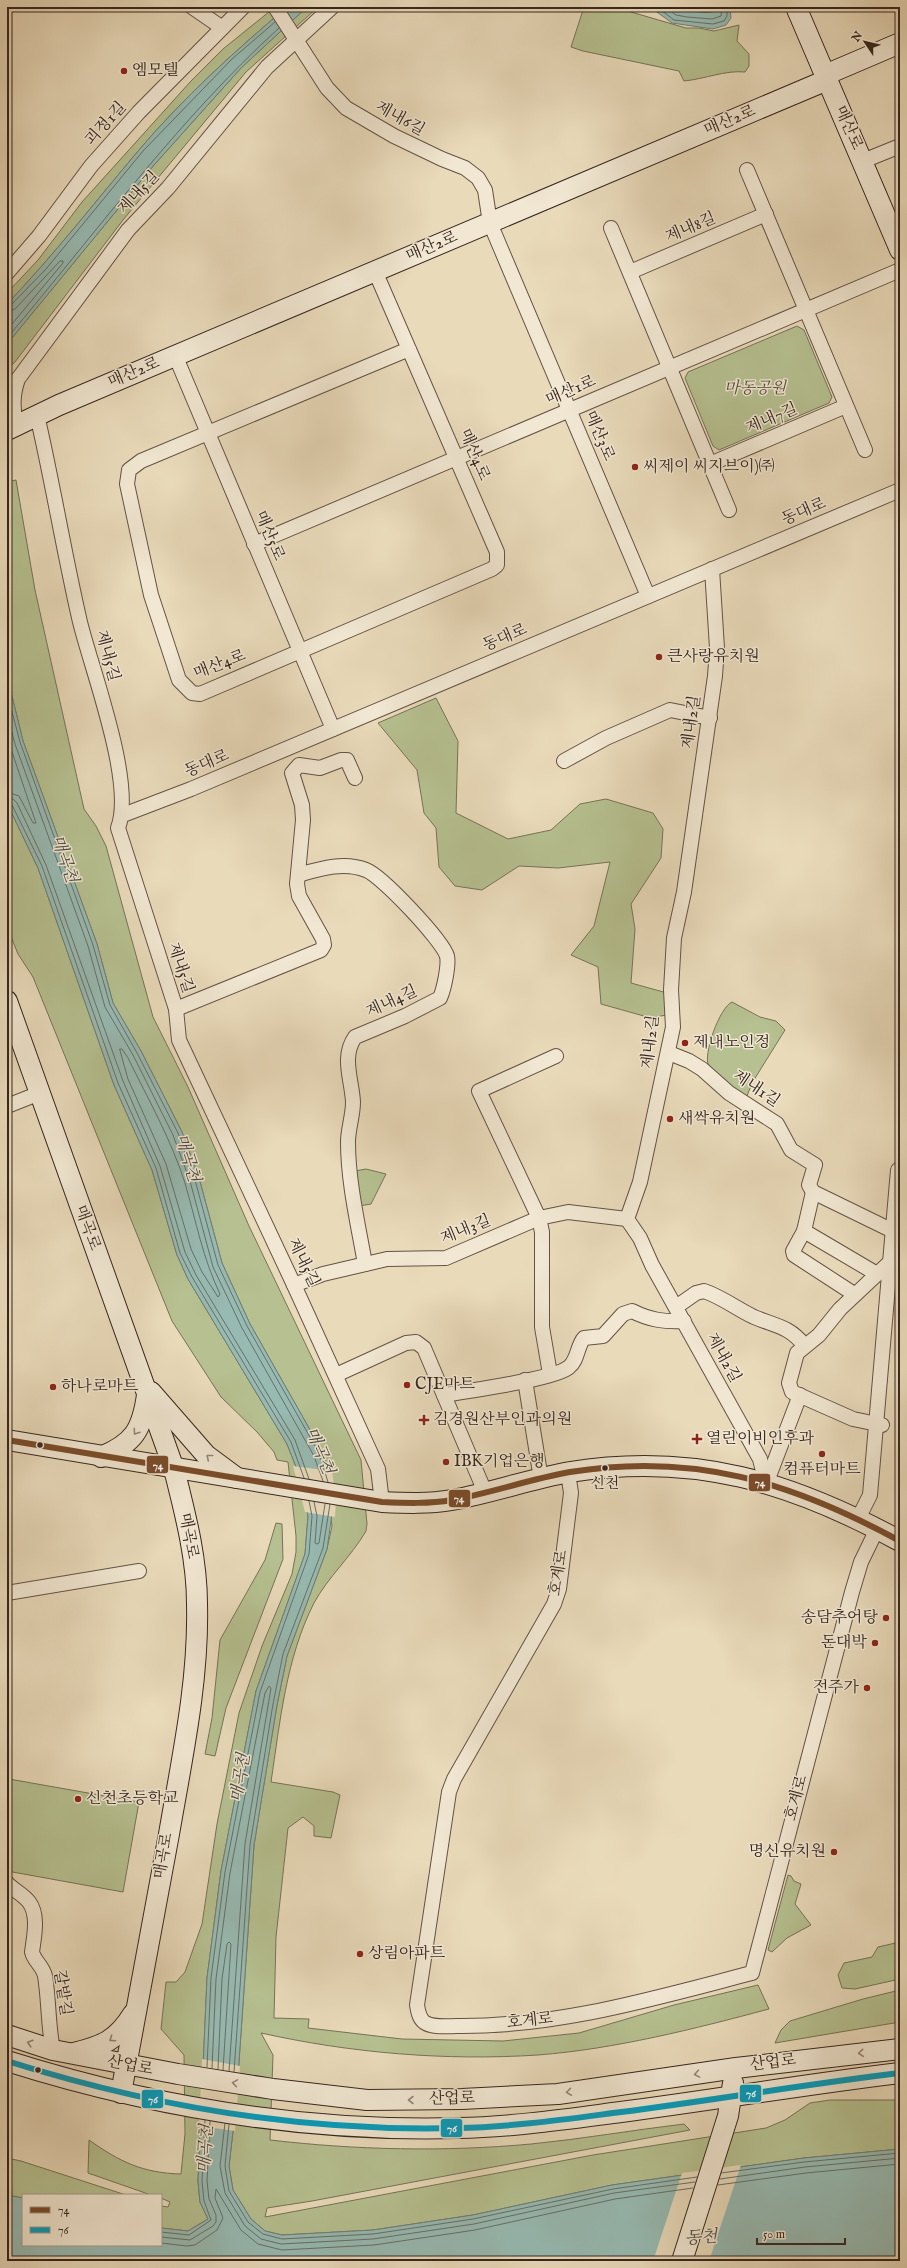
<svg xmlns="http://www.w3.org/2000/svg" width="907" height="2268" viewBox="0 0 907 2268" font-family="'IM FELL English','Noto Serif KR',serif">
  <style>
    .green { fill: #b6c090; stroke: #767358 }
    .water { fill: #97bab2; stroke: #707f77 }
    .pier { fill: #e9daba }
    .lines { fill: none; stroke-linecap: round; stroke-linejoin: round }
    .shore { stroke: #667068; stroke-width: 1 }
    .street-casing { stroke: #635346; stroke-width: 16 }
    .secondary-casing { stroke: #36261f; stroke-width: 22 }
    .street { stroke: #f1e7d2; stroke-width: 14 }
    .secondary { stroke: #f1e7d2; stroke-width: 20 }
    .bus-1-casing { stroke: #f1e7d2; stroke-width: 9 }
    .bus-2-casing { stroke: #f1e7d2; stroke-width: 9 }
    .bus-1 { stroke: #7a4b2a; stroke-width: 6 }
    .bus-2 { stroke: #059cbc; stroke-width: 6 }
    .oneway { stroke: #948678 }
    .poi-dot { fill: #8f2418; stroke: #f1e7d2; stroke-width: 1.5 }
    .bus-dot { fill: #36261f; stroke: #f1e7d2; stroke-width: 1.5 }
    .labels { text-anchor: middle; dominant-baseline: central; stroke-width: 3; stroke-linejoin: round; paint-order: stroke }
    .bus-label { font-size: 15px; fill: #36261f; stroke: #f1e7d2 }
    .poi-label { font-size: 16px; fill: #36261f; stroke: #f1e7d2; text-anchor: start }
    .street-label { font-size: 16px; fill: #36261f; stroke: #f1e7d2 }
    .park-label { font-size: 16px; font-style: italic; fill: #564c3b; stroke: #f1e7d2 }
    .water-label { font-size: 17px; font-style: italic; fill: #4e4b44; stroke: #f1e7d2 }
    .line-badge { stroke: #f1e7d2; stroke-width: 1.5 }
    .badge-label { font-size: 11px; text-anchor: middle; font-weight: bold; fill: #fff }
  </style>
  <rect width="100%" height="100%" fill="#e9daba"/>
  <filter id="stains"><feTurbulence type="fractalNoise" baseFrequency=".005" numOctaves="4"/><feColorMatrix values="0 0 0 0 .2 0 0 0 0 .09 0 0 0 0 .02 0 0 0 .5 -.17"/></filter>
  <radialGradient id="worn" r=".72"><stop offset=".6" stop-color="#630" stop-opacity="0"/><stop offset="1" stop-color="#630" stop-opacity=".3"/></radialGradient>
  <g class="green">
    <path d="M275 7H287C235 51 183 98 139 150 95 202 54 255 7 304V293L38 260 82 202 191 81 223 49Z"/>
    <polygon points="307,7 318,7 246,72 123,220 15,362 7,369 7,344 154,165 241,68"/>
    <path d="M584 7H623L631 12 686 28H699L714 31 739 25 737 41 749 54V66L745 72C725 70 705 79 684 81L679 71 583 51 571 47Z"/>
    <polygon points="797,326 804,330 832,397 829,403 719,450 713,446 685,378 688,372"/>
    <path d="M16 480 35 590 84 809 96 826 106 846 153 1017 188 1087 249 1226 361 1460 367 1524 366 1531C351 1557 328 1577 314 1603 286 1658 280 1722 271 1782L333 1792 340 1795 331 1838 314 1836V1826L303 1817 288 1828 276 1937 274 2018 309 2019 308 2028 402 2039 503 2041 579 2033 674 2005 758 1985 769 2009C694 2029 615 2049 538 2055 445 2061 351 2053 261 2033L273 2055 270 2140C356 2150 445 2152 531 2144 582 2139 633 2130 684 2124L690 2130 312 2201 267 2208 265 2217 593 2155 766 2128 785 2120 810 2103 830 2100H900V2149L804 2158 612 2185 473 2215 373 2230 282 2235 265 2231 251 2219 233 2190 229 2166 236 2105 254 1845 277 1705 287 1656 327 1549 332 1526 322 1451 250 1324 222 1263 199 1178 182 1132 141 1051 113 1003 97 944 23 741 7 676V482Z"/>
    <polygon points="436,698 458,741 456,813 508,839 551,830 580,804 606,799 653,813 663,829 661,858 631,904 635,929 631,983 667,993 666,1015 651,1018 601,1004 598,967 571,955 594,926 610,862 558,868 519,866 482,890 455,886 439,867 436,828 424,813 417,770 378,723"/>
    <path d="M7 803 38 868 114 1085 152 1170 177 1255 188 1279 287 1444 300 1477 308 1516 305 1554 256 1691 221 1871 207 1978 198 2181 200 2202 208 2219 188 2231 161 2228V2206L168 2207 170 2202 161 2198V2195H151L88 2173 89 2140C120 2162 143 2173 181 2174L185 2134 184 2055 161 2029 166 1982H176L185 1972 202 1924 217 1824 239 1713 262 1646 292 1574 296 1552V1536L288 1462 277 1460 274 1452 257 1432 221 1397 172 1321 33 977 18 954 7 927Z"/>
    <path d="M732 1002 760 1017 776 1021 785 1030 752 1083 745 1101C737 1094 713 1075 709 1067 702 1055 720 1007 732 1002Z"/>
    <polygon points="366,1169 386,1174 371,1204 359,1206 355,1171"/>
    <polygon points="276,1523 282,1524 283,1559 226,1708 215,1756 205,1754 212,1718 220,1640 265,1560"/>
    <polygon points="9,1779 139,1802 123,1892 7,1871 7,1790"/>
    <polygon points="788,1875 791,1876 794,1881 801,1884 795,1904 811,1925 787,1938 772,1952 768,1950"/>
    <polygon points="900,1942 900,1979 855,1989 842,1988 838,1975 844,1963 872,1957 878,1947"/>
    <polygon points="900,1990 900,2022 775,2043 781,2030 790,2021 863,1999"/>
    <polygon points="7,2158 21,2161 126,2195 23,2195 23,2198 7,2195"/>
  </g>
  <g class="water">
    <path d="M287 7H307L241 68 154 165 7 344V304C54 255 95 202 139 150 183 98 235 51 287 7Z"/>
    <polygon points="650,7 730,7 731,18 726,25 713,29 672,23"/>
    <polygon points="7,676 23,741 97,944 113,1003 141,1051 182,1132 199,1178 222,1263 250,1324 322,1451 332,1478 334,1500 327,1549 287,1656 277,1705 254,1845 236,2105 229,2166 233,2190 251,2219 265,2231 282,2235 373,2230 473,2215 612,2185 804,2158 900,2149 900,2261 7,2261 7,2195 23,2198 23,2245 161,2245 161,2228 188,2231 208,2219 200,2202 198,2181 207,1978 221,1871 256,1691 305,1554 308,1516 300,1477 287,1444 188,1279 177,1255 152,1170 114,1085 38,868 7,803"/>
  </g>
  <g class="pier">
    <polygon points="293,1466 332,1471 336,1500 335,1517 305,1512"/>
    <polygon points="202,2059 240,2066 235,2131 199,2126"/>
    <polygon points="741,2165 709,2261 653,2261 682,2173"/>
  </g>
  <g class="lines">
    <g class="shore">
      <polyline points="657,7 674,20 713,24 724,21 727,16 727,7"/>
      <polyline points="665,7 676,15 687,17 712,19 721,16 722,7"/>
      <path d="M675 7C680 11 711 14 715 11L716 7"/>
      <polyline points="7,307 11,305 46,269 143,151 232,59 275,22"/>
      <polyline points="7,312 15,309 60,261 63,261 63,263 7,330"/>
      <path d="M7 338C96 233 177 121 279 28"/>
      <polyline points="7,693 20,742 93,945 110,1005 137,1053 178,1133 195,1180 218,1265 247,1326 319,1453 328,1482"/>
      <polyline points="7,713 15,744 88,946 105,1007 133,1055 173,1135 190,1181 213,1267 242,1328 314,1456 323,1481"/>
      <polyline points="7,737 36,823 33,823 19,796 7,792"/>
      <polyline points="7,798 13,799 17,803 46,865 123,1081 160,1166 185,1252 196,1275 295,1440 309,1479"/>
      <polyline points="7,803 12,805 42,866 118,1083 156,1168 180,1253 192,1277 291,1442 304,1478"/>
      <path d="M120 1049H122L128 1058C148 1099 171 1139 185 1183 196 1221 203 1259 220 1294L218 1297 202 1272 191 1249 166 1164 128 1079Z"/>
      <polyline points="314,1502 317,1516 315,1543 317,1544 319,1543 325,1504"/>
      <polyline points="207,2067 211,1978 225,1872 260,1692 309,1554 312,1516 309,1501"/>
      <polyline points="212,2068 216,1979 230,1873 265,1693 269,1686 271,1688 245,1844 229,2071"/>
      <polyline points="218,2069 222,1979 227,1944 229,1942 231,1944 223,2070"/>
      <polyline points="234,2072 250,1845 273,1704 283,1654 323,1548 330,1504"/>
      <polyline points="225,2123 220,2166 225,2193 245,2226 261,2239 281,2244 373,2239 474,2224 614,2193 695,2182"/>
      <polyline points="229,2124 225,2166 229,2191 248,2222 263,2234 282,2239 373,2234 473,2219 613,2189 697,2177"/>
      <polyline points="721,2173 804,2162 900,2153"/>
      <polyline points="720,2179 805,2167 900,2158"/>
      <polyline points="718,2185 806,2173 900,2164"/>
      <polyline points="161,2232 189,2235 211,2220 204,2201 202,2181 205,2120"/>
      <polyline points="161,2237 190,2240 213,2226 216,2222 216,2215 209,2199 207,2181 210,2121"/>
      <polyline points="161,2243 187,2246 195,2245 217,2230 223,2218 215,2198 216,2189 241,2230 258,2244 282,2250 374,2245 475,2230 615,2199 693,2188"/>
    </g>
    <defs>
      <g id="street">
        <polyline points="192,7 221,27"/>
        <polyline points="275,7 327,88 346,108 394,136 442,159 465,168 478,178 485,190 490,223 648,596"/>
        <polyline points="863,161 900,146"/>
        <polyline points="747,170 865,450"/>
        <polyline points="611,228 729,510"/>
        <polyline points="375,271 497,552 497,565 492,569 200,694 192,693 179,680 151,595 127,484 129,470 141,461 409,349"/>
        <polyline points="630,272 766,214"/>
        <polyline points="7,273 39,236 91,166 139,112 243,7"/>
        <polyline points="175,355 333,729"/>
        <path d="M37 415C53 484 64 553 80 622 92 671 135 783 118 828L176 1009 179 1040 294 1285 378 1469 382 1502"/>
        <path d="M16 425C13 408 12 396 18 379L128 230 168 188 267 67 332 7"/>
        <polyline points="710,464 846,406"/>
        <polyline points="254,544 900,270"/>
        <polyline points="712,569 717,648 715,676 684,892 674,938 671,990 673,1027 640,1182 627,1219 640,1238 652,1265 760,1459 766,1484"/>
        <polyline points="564,761 606,738 670,710 710,718"/>
        <polyline points="123,815 191,789 900,490"/>
        <path d="M298 875C319 869 344 861 366 870 382 876 442 940 447 956 449 965 444 989 440 998L405 1016 355 1037C341 1057 352 1080 353 1102 353 1116 348 1129 348 1142 348 1182 358 1224 365 1264"/>
        <polyline points="176,1009 321,950 324,945 323,939 299,896 297,884 303,820 302,805 292,773 299,765 320,768 341,760 347,760 355,778"/>
        <polyline points="669,1053 689,1061 702,1069 729,1093 777,1124 791,1150 815,1165 809,1185 813,1192 893,1231"/>
        <polyline points="7,1106 40,1093"/>
        <polyline points="813,1192 804,1231 793,1251 794,1255 854,1294"/>
        <polyline points="804,1231 877,1274"/>
        <polyline points="294,1285 323,1274 387,1259 446,1258 539,1218 568,1212 627,1219"/>
        <path d="M676 1307 696 1293 704 1291C722 1297 737 1309 754 1317 775 1326 789 1326 804 1345"/>
        <polyline points="550,1374 542,1327 542,1232 539,1218 479,1091 556,1056"/>
        <polyline points="336,1375 406,1343 416,1342 424,1348 485,1492"/>
        <polyline points="525,1380 541,1479"/>
        <path d="M444 1395C467 1391 556 1379 569 1367 578 1360 577 1346 584 1338L603 1336 623 1314 632 1311C650 1320 664 1322 684 1321"/>
        <polyline points="882,1425 853,1419 792,1392 789,1383 797,1353 819,1335 840,1309 890,1262"/>
        <path d="M568 1473 571 1493 559 1589 554 1604 454 1779 449 1792 417 2005C418 2011 419 2018 424 2022 432 2028 447 2026 457 2026 558 2027 655 1998 752 1973L852 1592 861 1562 877 1529"/>
        <polyline points="766,1484 800,1395"/>
        <polyline points="858,1519 870,1495 898,1170"/>
        <polyline points="7,1593 139,1571"/>
        <path d="M7 1883C13 1890 23 1894 29 1902 39 1915 34 1937 32 1952 34 1961 43 1966 45 1976 49 2000 48 2026 53 2050"/>
      </g>
      <g id="secondary">
        <polyline points="796,7 900,250"/>
        <polyline points="825,75 900,43"/>
        <polyline points="7,430 59,405 827,80"/>
        <path d="M7 1001 174 1469C185 1513 197 1558 197 1604 199 1681 182 1758 169 1834 153 1920 137 2007 121 2093"/>
        <polyline points="151,1392 206,1455 237,1478"/>
        <path d="M7 1440 382 1502C405 1503 429 1504 452 1500 491 1493 530 1479 570 1472 694 1452 791 1482 900 1541"/>
        <path d="M101 1457C134 1443 142 1430 147 1395"/>
        <polyline points="7,2035 53,2050 178,2074 273,2089 367,2100 462,2099 558,2094 736,2068 900,2049"/>
        <path d="M74 2053C103 2046 117 2040 133 2014"/>
        <path d="M7 2061C153 2107 305 2132 458 2128 513 2127 567 2119 621 2112 714 2100 807 2084 900 2073"/>
        <polyline points="682,2261 728,2116 733,2083"/>
      </g>
    </defs>
    <use href="#street" class="street-casing"/>
    <use href="#secondary" class="secondary-casing"/>
    <use href="#street" class="street"/>
    <use href="#secondary" class="secondary"/>
    <defs>
      <path id="bus-1" d="M7 1440 382 1502C405 1503 429 1504 452 1500 491 1493 530 1479 570 1472 694 1452 791 1482 900 1541"/>
      <path id="bus-2" d="M7 2061C153 2107 305 2132 458 2128 513 2127 567 2119 621 2112 714 2100 807 2084 900 2073"/>
    </defs>
    <use href="#bus-1" class="bus-1-casing"/>
    <use href="#bus-2" class="bus-2-casing"/>
    <use href="#bus-1" class="bus-1"/>
    <use href="#bus-2" class="bus-2"/>
  </g>
  <defs><path id="oneway-chevron" d="M-2-3.5L2.5 0L-2 3.5" fill="none" stroke-width="1.6" stroke-linecap="round" stroke-linejoin="round"/></defs>
  <g class="oneway">
    <use href="#oneway-chevron" transform="translate(136 1432) rotate(124)"/>
    <use href="#oneway-chevron" transform="translate(209 1457) rotate(-141)"/>
    <use href="#oneway-chevron" transform="translate(112 2039) rotate(146)"/>
    <use href="#oneway-chevron" transform="translate(30 2043) rotate(-163)"/>
    <use href="#oneway-chevron" transform="translate(861 2053) rotate(175)"/>
    <use href="#oneway-chevron" transform="translate(697 2074) rotate(170)"/>
    <use href="#oneway-chevron" transform="translate(235 2083) rotate(-171)"/>
    <use href="#oneway-chevron" transform="translate(569 2092) rotate(172)"/>
    <use href="#oneway-chevron" transform="translate(411 2100) rotate(180)"/>
  </g>
  <g class="poi-dot">
    <circle cx="124" cy="71" r="4"/>
    <circle cx="635" cy="467" r="4"/>
    <circle cx="659" cy="657" r="4"/>
    <circle cx="685" cy="1043" r="4"/>
    <circle cx="670" cy="1119" r="4"/>
    <circle cx="407" cy="1385" r="4"/>
    <circle cx="53" cy="1387" r="4"/>
    <path d="M422 1414h4v4h4v4h-4v4h-4v-4h-4v-4h4z"/>
    <path d="M695 1433h4v4h4v4h-4v4h-4v-4h-4v-4h4z"/>
    <circle cx="822" cy="1454" r="4"/>
    <circle cx="446" cy="1462" r="4"/>
    <circle cx="886" cy="1618" r="4"/>
    <circle cx="875" cy="1643" r="4"/>
    <circle cx="867" cy="1688" r="4"/>
    <circle cx="78" cy="1799" r="4"/>
    <circle cx="834" cy="1852" r="4"/>
    <circle cx="360" cy="1954" r="4"/>
  </g>
  <g class="bus-dot">
    <circle cx="40" cy="1445" r="3.5"/>
    <circle cx="605" cy="1468" r="3.5"/>
    <circle cx="38" cy="2070" r="3.5"/>
  </g>
  <g class="labels">
    <g class="bus-label">
      <text x="605" y="1483">신천</text>
    </g>
    <g class="poi-label">
      <text x="132" y="71">엠모텔</text>
      <text x="643" y="467">씨제이 씨지브이)㈜</text>
      <text x="667" y="657">큰사랑유치원</text>
      <text x="693" y="1043">제내노인정</text>
      <text x="678" y="1119">새싹유치원</text>
      <text x="415" y="1385">CJE마트</text>
      <text x="61" y="1387">하나로마트</text>
      <text x="433" y="1420">김경원산부인과의원</text>
      <text x="706" y="1439">열린이비인후과</text>
      <text x="454" y="1462">IBK기업은행</text>
      <text x="822" y="1470" text-anchor="middle">컴퓨터마트</text>
      <text x="878" y="1618" text-anchor="end">송담추어탕</text>
      <text x="867" y="1643" text-anchor="end">돈대박</text>
      <text x="859" y="1688" text-anchor="end">전주가</text>
      <text x="86" y="1799">신천초등학교</text>
      <text x="826" y="1852" text-anchor="end">명신유치원</text>
      <text x="368" y="1954">상림아파트</text>
    </g>
    <g class="street-label">
      <text transform="translate(400 119) rotate(29)">제내6길</text>
      <text transform="translate(730 121) rotate(-23)">매산2로</text>
      <text transform="translate(106 124) rotate(-48)">괴정1길</text>
      <text transform="translate(848 128) rotate(66)">매산로</text>
      <text transform="translate(139 193) rotate(-47)">제내5길</text>
      <text transform="translate(691 228) rotate(-23)">제내8길</text>
      <text transform="translate(432 247) rotate(-23)">매산2로</text>
      <text transform="translate(134 373) rotate(-23)">매산2로</text>
      <text transform="translate(571 391) rotate(-23)">매산1로</text>
      <text transform="translate(772 419) rotate(-23)">제내7길</text>
      <text transform="translate(599 436) rotate(67)">매산3로</text>
      <text transform="translate(474 455) rotate(67)">매산4로</text>
      <text transform="translate(804 512) rotate(-23)">동대로</text>
      <text transform="translate(269 536) rotate(67)">매산5로</text>
      <text transform="translate(505 638) rotate(-23)">동대로</text>
      <text transform="translate(107 656) rotate(75)">제내5길</text>
      <text transform="translate(220 665) rotate(-21)">매산4로</text>
      <text transform="translate(692 722) rotate(-82)">제내2길</text>
      <text transform="translate(207 764) rotate(-23)">동대로</text>
      <text transform="translate(180 968) rotate(72)">제내5길</text>
      <text transform="translate(392 1002) rotate(-25)">제내4길</text>
      <text transform="translate(651 1042) rotate(-83)">제내2길</text>
      <text transform="translate(756 1089) rotate(34)">제내1길</text>
      <text transform="translate(87 1228) rotate(70)">매곡로</text>
      <text transform="translate(466 1230) rotate(-22)">제내3길</text>
      <text transform="translate(303 1263) rotate(64)">제내5길</text>
      <text transform="translate(723 1358) rotate(61)">제내2길</text>
      <text transform="translate(188 1536) rotate(79)">매곡로</text>
      <text transform="translate(559 1573) rotate(-81)">호계로</text>
      <text transform="translate(797 1798) rotate(-75)">호계로</text>
      <text transform="translate(164 1856) rotate(-80)">매곡로</text>
      <text transform="translate(62 1993) rotate(81)">갈밭길</text>
      <text transform="translate(530 2021) rotate(-6)">호계로</text>
      <text transform="translate(773 2063) rotate(-7)">산업로</text>
      <text transform="translate(130 2066) rotate(11)">산업로</text>
      <text transform="translate(452 2099) rotate(-1)">산업로</text>
    </g>
    <g class="park-label">
      <text x="755" y="389">마동공원</text>
    </g>
    <g class="water-label">
      <text transform="translate(64 859) rotate(71)">매곡천</text>
      <text transform="translate(187 1158) rotate(73)">매곡천</text>
      <text transform="translate(319 1451) rotate(67)">매곡천</text>
      <text transform="translate(241 1778) rotate(-81)">매곡천</text>
      <text transform="translate(206 2149) rotate(-86)">매곡천</text>
      <text transform="translate(701 2238) rotate(-4)">동천</text>
    </g>
  </g>
  <g class="line-badge">
    <rect x="146" y="1455" width="23" height="19" rx="4" fill="#7a4b2a"/>
    <rect x="748" y="1473" width="23" height="19" rx="4" fill="#7a4b2a"/>
    <rect x="448" y="1489" width="23" height="19" rx="4" fill="#7a4b2a"/>
    <rect x="739" y="2084" width="23" height="19" rx="4" fill="#059cbc"/>
    <rect x="141" y="2089" width="23" height="20" rx="4" fill="#059cbc"/>
    <rect x="440" y="2118" width="23" height="20" rx="4" fill="#059cbc"/>
  </g>
  <g class="badge-label">
    <text x="158" y="1469">74</text>
    <text x="760" y="1486">74</text>
    <text x="459" y="1502">74</text>
    <text x="751" y="2097">76</text>
    <text x="153" y="2103">76</text>
    <text x="452" y="2132">76</text>
  </g>
  <rect width="907" height="2268" fill="none" stroke="#e9daba" stroke-width="24"/>
  <rect x="8" y="8" width="891" height="2252" fill="none" stroke="#36261f" stroke-width="2"/>
  <rect x="12" y="12" width="883" height="2244" fill="none" stroke="#36261f"/>
  <rect x="22" y="2194" width="140" height="52" fill="#f1e7d2" stroke="#a69a8a"/>
  <rect x="30" y="2207" width="20" height="6" fill="#7a4b2a" stroke="#a69a8a"/>
  <text x="58" y="2214" font-size="12" fill="#36261f">74</text>
  <rect x="30" y="2227" width="20" height="6" fill="#059cbc" stroke="#a69a8a"/>
  <text x="58" y="2234" font-size="12" fill="#36261f">76</text>
  <g transform="translate(865 42) rotate(305)" stroke="#f1e7d2" stroke-width="3" paint-order="stroke">
  <path d="M0-3L7 15L0 10L-7 15Z" fill="#36261f"/>
  <text y="-6" font-size="11" font-weight="bold" text-anchor="middle" fill="#36261f">N</text>
  </g>
  <path d="M757 2238v6h88v-6" fill="none" stroke="#36261f" stroke-width="2"/>
  <text x="763" y="2238" font-size="12" fill="#36261f" stroke="#f1e7d2" stroke-width="3" paint-order="stroke">50 m</text>
  <rect width="100%" height="100%" filter="url(#stains)"/>
  <rect width="100%" height="100%" fill="url(#worn)"/>
</svg>
